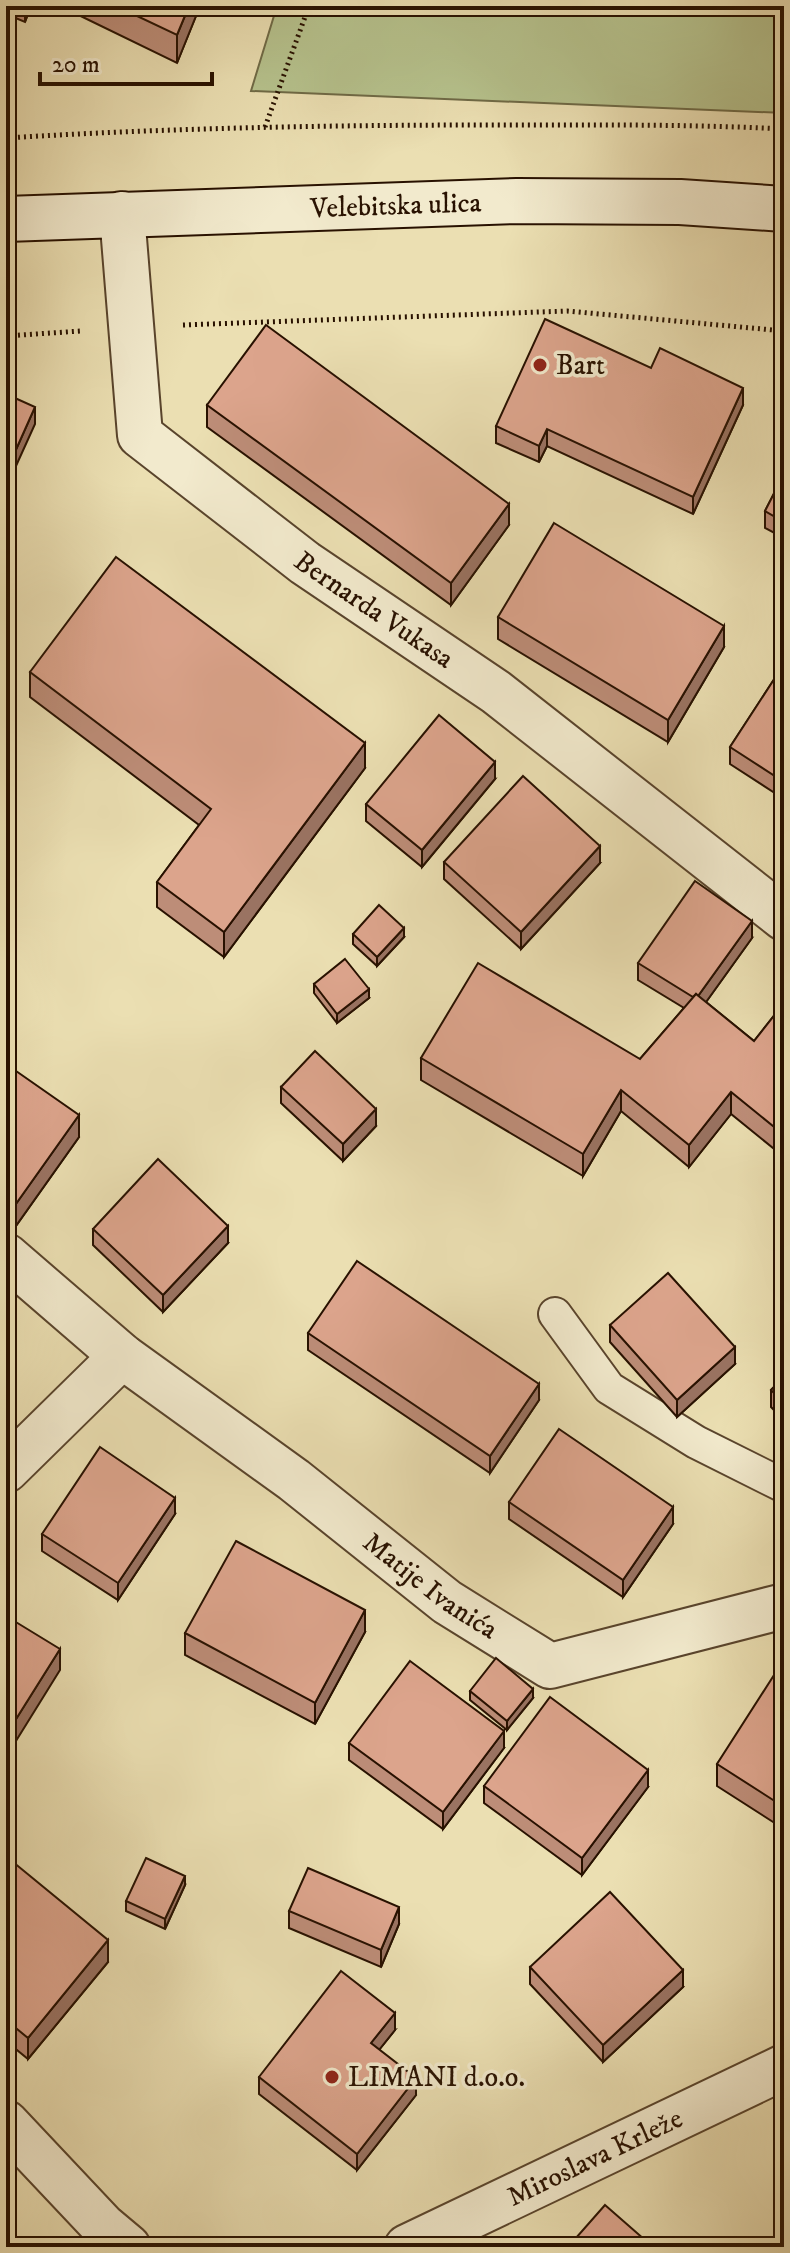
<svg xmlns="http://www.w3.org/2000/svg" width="790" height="2253" viewBox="0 0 790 2253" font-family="'IM FELL DW Pica',serif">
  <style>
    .park { fill: #b6c28d; stroke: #6f6a46; stroke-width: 2 }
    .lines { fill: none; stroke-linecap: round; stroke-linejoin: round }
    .lane-casing { stroke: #59442c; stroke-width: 36 }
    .street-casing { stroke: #59442c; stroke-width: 48 }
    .secondary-casing { stroke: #281100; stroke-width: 48 }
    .path { stroke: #281100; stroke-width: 5; stroke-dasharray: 2 4; stroke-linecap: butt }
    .lane { stroke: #f2eacd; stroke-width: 32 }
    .street { stroke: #f2eacd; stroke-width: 44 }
    .secondary { stroke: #f2eacd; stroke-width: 44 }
    .wall { fill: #bd8d78; stroke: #281100; stroke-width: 2 }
    .shaded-wall { fill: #9a7362; stroke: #281100; stroke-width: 2 }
    .building { fill: #dca48c; stroke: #281100; stroke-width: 2 }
    .poi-dot { fill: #8f2418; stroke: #f2eacd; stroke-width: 3 }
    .labels { text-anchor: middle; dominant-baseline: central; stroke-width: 7; stroke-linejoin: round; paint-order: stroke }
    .street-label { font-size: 28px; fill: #281100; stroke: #f2eacd }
    .poi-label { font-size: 28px; fill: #281100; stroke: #f2eacd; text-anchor: start }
  </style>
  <rect width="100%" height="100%" fill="#ebdfb2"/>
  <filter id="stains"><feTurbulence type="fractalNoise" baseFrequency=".0025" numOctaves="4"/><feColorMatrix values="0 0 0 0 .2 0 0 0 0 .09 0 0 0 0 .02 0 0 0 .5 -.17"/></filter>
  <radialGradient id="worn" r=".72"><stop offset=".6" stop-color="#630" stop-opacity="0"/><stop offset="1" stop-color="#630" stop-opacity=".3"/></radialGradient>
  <polygon class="park" points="277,6 784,6 784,113 251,91"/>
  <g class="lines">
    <defs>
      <polyline id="lane" points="555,1314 609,1388 696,1442 784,1486"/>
      <g id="street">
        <path id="s1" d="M122 214 140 435 305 563 496 692 784 918"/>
        <path id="s2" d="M6 1256 122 1356 294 1480 447 1602 550 1666 784 1606"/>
        <polyline points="6,1470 122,1356"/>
        <polyline points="6,2123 103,2226 128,2247"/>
        <path id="s3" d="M407 2247 784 2067"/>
      </g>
      <g id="secondary">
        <path id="s4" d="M6 219 517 201 680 202 784 209"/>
      </g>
    </defs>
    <use href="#lane" class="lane-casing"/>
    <use href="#street" class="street-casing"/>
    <use href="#secondary" class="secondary-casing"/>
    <g class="path">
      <polyline points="265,127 309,6"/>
      <path d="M6 138C168 128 330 125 492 125 590 125 687 124 784 129"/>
      <polyline points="183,325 567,311 784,331"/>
      <polyline points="6,336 81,331"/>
    </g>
    <use href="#lane" class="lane"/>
    <use href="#street" class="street"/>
    <use href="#secondary" class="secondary"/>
  </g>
  <g class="wall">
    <polygon points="6,6 31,6 25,22 6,14"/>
    <polygon points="60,6 200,6 177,63"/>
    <polygon points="651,368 743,405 693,514 547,446 539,462 496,443 496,426"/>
    <polygon points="207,405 509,525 451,605 207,427"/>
    <polygon points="784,474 784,538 765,528 765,511"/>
    <polygon points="498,617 724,647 668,742 498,639"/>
    <polygon points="784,664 784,799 730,764 730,747"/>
    <polygon points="30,672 365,768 224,957 157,907 157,882 199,825 30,697"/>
    <polygon points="495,779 422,867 366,821 366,804"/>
    <polygon points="444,862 600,863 521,949 444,879"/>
    <polygon points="353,934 404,937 377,966 353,944"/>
    <polygon points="752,938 706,1002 754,1041 784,1003 784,1157 731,1114 689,1167 621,1111 583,1176 421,1080 421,1058 640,1059 684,1008 638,980 638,963"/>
    <polygon points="314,984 369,998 337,1023 314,993"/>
    <polygon points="6,1064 79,1137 13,1230 6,1225"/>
    <polygon points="281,1087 376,1126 343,1161 281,1103"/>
    <polygon points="93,1229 228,1243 163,1312 93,1245"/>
    <polygon points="610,1325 735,1364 677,1417 610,1342"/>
    <polygon points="308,1333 539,1400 490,1473 308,1350"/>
    <polygon points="784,1377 784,1420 771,1407 771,1390"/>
    <polygon points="509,1502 673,1524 623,1597 509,1519"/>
    <polygon points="175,1514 118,1600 42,1551 42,1534"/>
    <polygon points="365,1632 315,1724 185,1655 185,1633"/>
    <polygon points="784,1678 784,1829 717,1786 717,1764"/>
    <polygon points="470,1691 533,1698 507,1730 470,1700"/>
    <polygon points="349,1743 504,1748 443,1829 349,1760"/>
    <polygon points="484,1786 648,1787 582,1875 484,1803"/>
    <polygon points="6,1871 108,1962 28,2059 6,2041"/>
    <polygon points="185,1885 165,1929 126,1911 126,1901"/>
    <polygon points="289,1911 399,1924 381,1967 289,1928"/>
    <polygon points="530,1967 683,1987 603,2062 530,1984"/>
    <polygon points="395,2030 379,2050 416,2095 357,2170 259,2094 259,2077"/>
  </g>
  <g class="shaded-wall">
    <polygon points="25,6 31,6 25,22"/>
    <polygon points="189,6 200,6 177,63 177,35"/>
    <polygon points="743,388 743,405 693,514 693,497"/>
    <polygon points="35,407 35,424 6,488 6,472"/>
    <polygon points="547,429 547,446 539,462 539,446"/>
    <polygon points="509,504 509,525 451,605 451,583"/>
    <polygon points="724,626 724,647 668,742 668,720"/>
    <polygon points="365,743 365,768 224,957 224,932"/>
    <polygon points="495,762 495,779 422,867 422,850"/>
    <polygon points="600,846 600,863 521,949 521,932"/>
    <polygon points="752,921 752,938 696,1016 696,999"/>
    <polygon points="404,928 404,937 377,966 377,957"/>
    <polygon points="369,989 369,998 337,1023 337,1014"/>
    <polygon points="621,1090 621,1111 583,1176 583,1154"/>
    <polygon points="731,1092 731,1114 689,1167 689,1145"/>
    <polygon points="376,1109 376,1126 343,1161 343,1144"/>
    <polygon points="79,1115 79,1137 13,1230 13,1208"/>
    <polygon points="228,1226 228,1243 163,1312 163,1295"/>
    <polygon points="735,1347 735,1364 677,1417 677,1400"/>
    <polygon points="539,1384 539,1400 490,1473 490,1456"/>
    <polygon points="9,1388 9,1410 6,1413 6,1391"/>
    <polygon points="175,1498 175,1514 118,1600 118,1583"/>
    <polygon points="673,1507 673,1524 623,1597 623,1580"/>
    <polygon points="365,1610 365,1632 315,1724 315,1703"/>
    <polygon points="60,1649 60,1670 6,1757 6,1735"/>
    <polygon points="533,1689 533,1698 507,1730 507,1721"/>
    <polygon points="504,1731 504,1748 443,1829 443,1812"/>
    <polygon points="648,1770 648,1787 582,1875 582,1858"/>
    <polygon points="185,1876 185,1885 165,1929 165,1919"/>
    <polygon points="399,1907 399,1924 381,1967 381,1950"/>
    <polygon points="108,1940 108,1962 28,2059 28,2038"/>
    <polygon points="683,1970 683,1987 603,2062 603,2045"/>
    <polygon points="395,2013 395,2030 371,2060 371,2043"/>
    <polygon points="416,2078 416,2095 357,2170 357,2154"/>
  </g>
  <g class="building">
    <polygon points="116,6 189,6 177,35"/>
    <polygon points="545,319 651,368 660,348 743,388 693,497 547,429 539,446 496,426"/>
    <polygon points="266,325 509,504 451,583 207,405"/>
    <polygon points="6,394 35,407 6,472"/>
    <polygon points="784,474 784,522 765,511"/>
    <polygon points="554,523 724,626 668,720 498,617"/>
    <polygon points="116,557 365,743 224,932 157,882 211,809 30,672"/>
    <polygon points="784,664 784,782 730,747"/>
    <polygon points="439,715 495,762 422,850 366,804"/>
    <polygon points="523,776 600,846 521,932 444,862"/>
    <polygon points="695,881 752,921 698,996 696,994 693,997 638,963"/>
    <polygon points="379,905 404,928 377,957 353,934"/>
    <polygon points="345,959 369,989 337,1014 314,984"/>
    <polygon points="478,963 640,1059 696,994 754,1041 784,1003 784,1135 731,1092 689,1145 621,1090 583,1154 421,1058"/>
    <polygon points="315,1051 376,1109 343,1144 281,1087"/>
    <polygon points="6,1064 79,1115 13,1208 6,1203"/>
    <polygon points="158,1159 228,1226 163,1295 93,1229"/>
    <polygon points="357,1261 539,1384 490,1456 308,1333"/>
    <polygon points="668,1273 735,1347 677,1400 610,1325"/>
    <polygon points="784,1377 784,1403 771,1390"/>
    <polygon points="559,1429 673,1507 623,1580 509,1502"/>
    <polygon points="100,1447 175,1498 118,1583 42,1534"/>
    <polygon points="236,1541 365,1610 315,1703 185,1633"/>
    <polygon points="6,1616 60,1649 6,1735"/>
    <polygon points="496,1658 533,1689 507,1721 470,1691"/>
    <polygon points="410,1661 504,1731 443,1812 349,1743"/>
    <polygon points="776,1672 784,1678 784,1807 717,1764"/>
    <polygon points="550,1697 648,1770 582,1858 484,1786"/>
    <polygon points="146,1858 185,1876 165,1919 126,1901"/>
    <polygon points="13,1862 108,1940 28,2038 6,2020 6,1871"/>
    <polygon points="308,1868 399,1907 381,1950 289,1911"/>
    <polygon points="610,1892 683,1970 603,2045 530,1967"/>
    <polygon points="341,1971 395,2013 371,2043 416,2078 357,2154 259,2077"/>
    <polygon points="605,2205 653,2247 568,2247"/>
  </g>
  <g class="poi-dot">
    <circle cx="540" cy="365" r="8"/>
    <circle cx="332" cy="2077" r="8"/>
  </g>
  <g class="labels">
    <g class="street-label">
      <text stroke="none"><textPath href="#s4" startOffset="390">Velebitska ulica</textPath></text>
      <text stroke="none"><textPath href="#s1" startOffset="514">Bernarda Vukasa</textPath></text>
      <text stroke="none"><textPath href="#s2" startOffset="538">Matije Ivanića</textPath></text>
      <text stroke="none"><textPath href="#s3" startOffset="208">Miroslava Krleže</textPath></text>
    </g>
    <g class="poi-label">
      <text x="556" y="365">Bart</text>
      <text x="348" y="2077">LIMANI d.o.o.</text>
    </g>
  </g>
  <rect width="790" height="2253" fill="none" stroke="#ebdfb2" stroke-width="32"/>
  <rect x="8" y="8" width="774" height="2237" fill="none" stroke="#281100" stroke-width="4"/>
  <rect x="16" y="16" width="758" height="2221" fill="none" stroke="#281100" stroke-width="2"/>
  <path d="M40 72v12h172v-12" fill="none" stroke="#281100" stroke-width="4"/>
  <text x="52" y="72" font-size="24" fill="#281100" stroke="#f2eacd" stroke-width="6" paint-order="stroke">20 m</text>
  <rect width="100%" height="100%" filter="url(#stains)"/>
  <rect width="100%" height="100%" fill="url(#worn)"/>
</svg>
